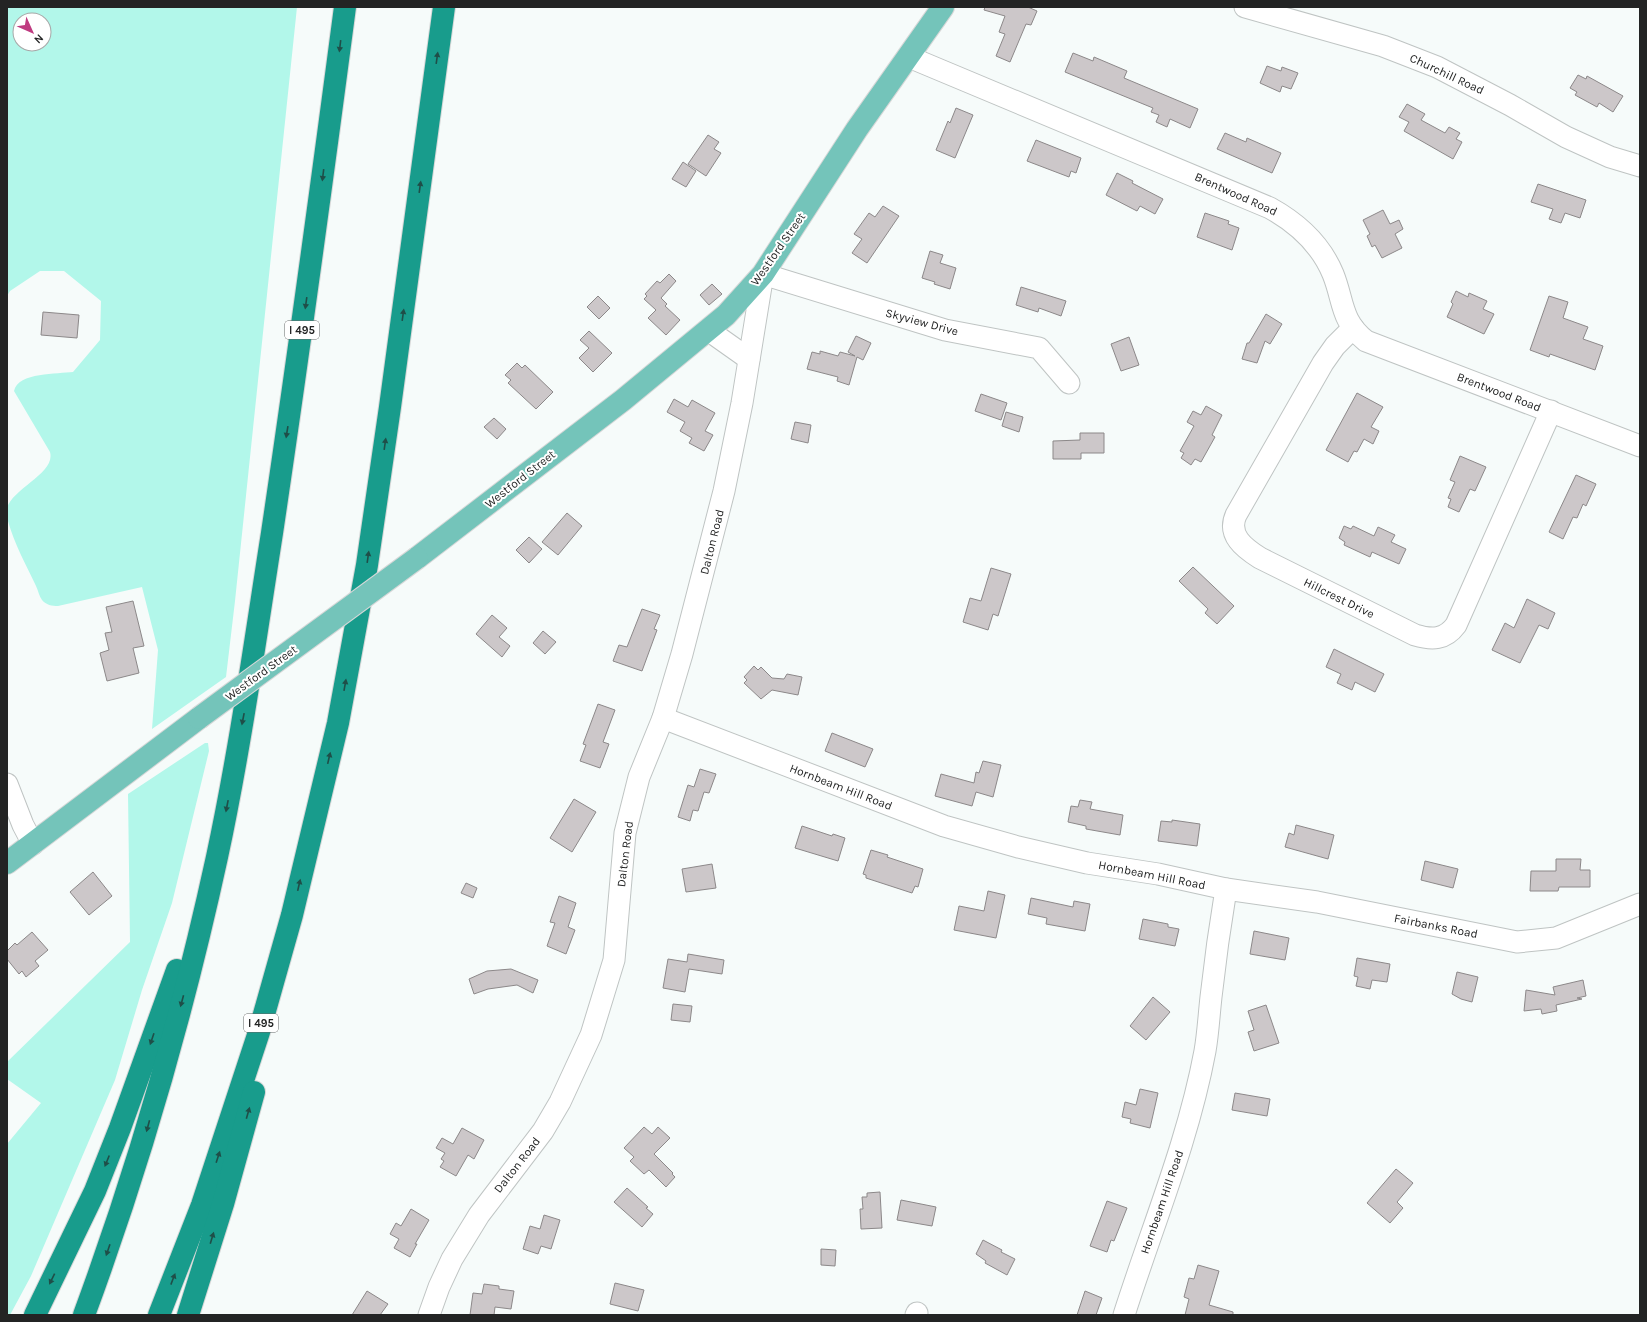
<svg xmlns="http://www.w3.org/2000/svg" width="1647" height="1322" viewBox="0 0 1647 1322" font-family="Karla,sans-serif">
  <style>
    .green { fill: #b2f7ea; fill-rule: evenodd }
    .building { fill: #ccc7c9; stroke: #8c8889 }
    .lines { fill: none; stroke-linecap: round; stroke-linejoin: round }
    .minor-casing { stroke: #bfc4c3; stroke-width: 23 }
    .major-casing { stroke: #d7d8d8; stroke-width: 24 }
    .highway-casing { stroke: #d7d8d8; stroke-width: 24 }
    .minor { stroke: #fff; stroke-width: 21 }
    .major { stroke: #74c4ba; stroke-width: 22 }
    .highway { stroke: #189c8c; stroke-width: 22 }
    .major-bridge-casing { stroke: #d7d8d8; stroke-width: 24; stroke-linecap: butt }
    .major-bridge { stroke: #74c4ba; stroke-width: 22 }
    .oneway { fill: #1f4e48 }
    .labels { text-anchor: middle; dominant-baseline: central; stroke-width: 4; stroke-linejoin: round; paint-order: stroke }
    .shield { fill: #fff; stroke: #656666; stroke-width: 1 }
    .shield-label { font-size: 11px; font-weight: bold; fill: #232424 }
    .street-label { font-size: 12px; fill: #232424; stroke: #fff }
  </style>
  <rect width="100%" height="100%" fill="#f6fbfa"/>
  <g class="green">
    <path d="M7 7H297L235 601 226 677 152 729 158 650 142 587 58 606C52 606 46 605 42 600 39 596 38 590 36 586 26 565 14 543 8 521 7 517 6 512 7 508 13 488 56 473 50 452L14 391C18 372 58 374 73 372L100 340 101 301 64 271H40L10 291 7 296ZM20 20H44V44H20Z"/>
    <polygon points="205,743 208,743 209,751 172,903 142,990 115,1080 31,1276 10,1315 7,1315 7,1144 41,1103 7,1079 7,1062 130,942 128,794"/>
  </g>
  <g class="building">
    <polygon points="985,7 1028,7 1037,11 1031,25 1026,24 1010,62 996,56 1005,34 999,32 1005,16 984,10"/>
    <polygon points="1073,53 1093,61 1094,57 1127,71 1124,78 1198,109 1190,128 1170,119 1167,127 1156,122 1159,115 1151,112 1153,108 1065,72"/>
    <polygon points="1267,66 1281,71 1282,67 1298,73 1291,89 1282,86 1280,92 1260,83"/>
    <polygon points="1578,75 1586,79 1587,76 1623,96 1613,112 1599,103 1597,107 1575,95 1577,92 1570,88"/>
    <polygon points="1407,104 1425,114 1421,120 1445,133 1449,127 1460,133 1456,139 1462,142 1453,159 1404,131 1409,122 1399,117"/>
    <polygon points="956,108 973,115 955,158 936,150 948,121 950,123"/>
    <polygon points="1225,133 1246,142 1247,138 1281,153 1272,173 1217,149"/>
    <polygon points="708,135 719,142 714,149 721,153 706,176 688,164"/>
    <polygon points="1036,140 1081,158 1076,173 1071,171 1069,177 1027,161"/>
    <polygon points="683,162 696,171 686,187 672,179"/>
    <polygon points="1117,173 1133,181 1132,183 1163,199 1155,214 1140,206 1137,211 1106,195"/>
    <polygon points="1538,184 1586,200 1580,218 1565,213 1561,223 1549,219 1553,209 1531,202"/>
    <polygon points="883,206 899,216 867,263 852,253 862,239 854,234 869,213 875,217"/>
    <polygon points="1383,210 1390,224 1399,220 1403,229 1395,234 1402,248 1382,258 1375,245 1372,247 1367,236 1370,234 1363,220"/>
    <polygon points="1205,213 1229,221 1228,224 1239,228 1232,250 1197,237"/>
    <polygon points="930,251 943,255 940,263 956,268 950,289 934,284 935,282 922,278"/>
    <polygon points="669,274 676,281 661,298 667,304 665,306 680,320 666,335 648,318 656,310 644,299 647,296 645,294 657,281 660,283"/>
    <polygon points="712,284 722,294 709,305 700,295"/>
    <polygon points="1021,287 1066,301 1061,316 1039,308 1038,312 1016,305"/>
    <polygon points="1456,291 1468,297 1469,293 1487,301 1483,309 1494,314 1484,334 1447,317 1453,304 1451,302"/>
    <polygon points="598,296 610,308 599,319 587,307"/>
    <polygon points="1549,296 1568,302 1563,318 1588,327 1583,339 1603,346 1595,370 1550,354 1549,357 1530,350"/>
    <polygon points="43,312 79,315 77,338 41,335"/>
    <polygon points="1266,314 1282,324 1270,344 1265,341 1257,363 1242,359 1247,343 1249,343"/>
    <polygon points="589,331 612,353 593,372 579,358 589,348 580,340"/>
    <polygon points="856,336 871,343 863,360 857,357 849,385 837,381 838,377 807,369 812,352 820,354 820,351 838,356 840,352 855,356 848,352"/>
    <polygon points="1129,337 1139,365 1121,371 1111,344"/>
    <polygon points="517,363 522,368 525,365 553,392 536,409 508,383 511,380 505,375"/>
    <polygon points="1357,393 1383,407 1371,427 1379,431 1373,444 1364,439 1357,452 1354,451 1348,462 1326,450"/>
    <polygon points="981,394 1007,403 1001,420 975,411"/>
    <polygon points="674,399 688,407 692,400 715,413 705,431 713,435 704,451 689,443 692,438 680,431 685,422 667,412"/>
    <polygon points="1206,406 1222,415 1212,435 1215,437 1201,462 1195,459 1191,465 1181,458 1184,453 1180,451 1194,426 1187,422 1193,411 1201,415"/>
    <polygon points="1006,412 1023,417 1019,432 1002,426"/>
    <polygon points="494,418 506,429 497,439 484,427"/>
    <polygon points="795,422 811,425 808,443 791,439"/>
    <polygon points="1080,433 1104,433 1104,453 1081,453 1081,459 1053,459 1053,441 1080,440"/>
    <polygon points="1460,456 1486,467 1475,491 1470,489 1459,512 1448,507 1451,499 1448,498 1455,482 1450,480"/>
    <polygon points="1576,475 1596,484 1586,506 1583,504 1577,518 1573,517 1563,539 1549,532"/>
    <polygon points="567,513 582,526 558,555 542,542"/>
    <polygon points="1344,526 1351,529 1353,526 1374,536 1378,527 1395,535 1391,542 1406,549 1399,564 1372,552 1370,557 1344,545 1345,542 1339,538"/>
    <polygon points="529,537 542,549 529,563 516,550"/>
    <polygon points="1193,567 1234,606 1217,624 1205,613 1208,609 1179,581"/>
    <polygon points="991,568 1011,574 998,616 993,614 988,630 963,622 970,598 981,601"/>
    <polygon points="1527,599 1555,613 1548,629 1539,625 1520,663 1492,650 1505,623 1514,628"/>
    <polygon points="133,601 144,646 133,648 139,673 107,681 100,653 109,650 105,633 112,632 106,607"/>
    <polygon points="642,609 660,615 654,629 657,630 642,671 613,661 619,645 627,647"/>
    <polygon points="492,615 507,628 499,637 510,646 502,657 476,634"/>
    <polygon points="543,631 556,642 545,654 533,643"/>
    <polygon points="1334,649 1384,674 1375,692 1355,682 1352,690 1337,683 1341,674 1326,667"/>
    <polygon points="754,666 758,670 761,667 772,678 784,679 787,674 802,677 798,695 772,690 761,699 744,683 747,680 744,677"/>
    <polygon points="598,704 615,710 603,742 609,744 600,768 580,761 586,745 583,744"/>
    <polygon points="832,733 873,749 865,767 825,751"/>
    <polygon points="983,761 1001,765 993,797 976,792 972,806 935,796 941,774 974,783 976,772 979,773"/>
    <polygon points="700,769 716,774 709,793 704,792 698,811 693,810 690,821 678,817 688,785 694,787"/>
    <polygon points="574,799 596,812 572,852 550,838"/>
    <polygon points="1080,800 1092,802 1090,809 1123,815 1120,835 1086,829 1086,826 1068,822 1071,806 1078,807"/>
    <polygon points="1172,820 1200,824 1197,846 1158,841 1161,821 1172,822"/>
    <polygon points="1296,825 1334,835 1328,859 1285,847 1289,833 1294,835"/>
    <polygon points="802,826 832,836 833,834 845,838 838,861 795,848"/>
    <polygon points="871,850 888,855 887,857 923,869 918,887 915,886 912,893 866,878 866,875 863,874"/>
    <polygon points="1556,859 1581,859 1580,870 1590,870 1590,887 1559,887 1558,891 1530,891 1531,871 1556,871"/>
    <polygon points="1425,861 1458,869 1453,888 1421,880"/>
    <polygon points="712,864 716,888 686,892 682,869"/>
    <polygon points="93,872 112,896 89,915 70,892"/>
    <polygon points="466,883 477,888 473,898 461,893"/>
    <polygon points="988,891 1005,895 996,938 954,930 959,906 984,911"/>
    <polygon points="559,896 576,903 568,927 575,930 566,954 547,946 555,923 550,922"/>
    <polygon points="1031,898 1073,907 1074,901 1090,904 1085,931 1046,924 1047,918 1028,914"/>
    <polygon points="1143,919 1168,924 1168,927 1179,929 1175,946 1139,939"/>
    <polygon points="1254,931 1289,938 1285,960 1250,954"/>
    <polygon points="32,932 48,950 35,961 39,966 26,977 22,971 19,974 7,959 7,951 15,943 17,945"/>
    <polygon points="688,954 724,960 722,974 689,969 685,992 663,988 668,959 687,962"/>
    <polygon points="1357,958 1390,964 1387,982 1372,980 1370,989 1356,986 1358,977 1354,976"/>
    <polygon points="511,969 538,980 533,993 517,985 488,989 474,994 469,979 487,971"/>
    <polygon points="1457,972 1478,977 1472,1002 1461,999 1452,994"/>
    <polygon points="1583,980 1586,996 1577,998 1582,999 1556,1005 1557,1011 1542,1014 1541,1009 1524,1011 1526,990 1555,995 1553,987"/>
    <polygon points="1153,997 1170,1012 1146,1040 1130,1026"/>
    <polygon points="673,1004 692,1006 690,1022 671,1020"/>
    <polygon points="1266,1005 1279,1043 1254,1051 1248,1032 1254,1030 1248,1011"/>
    <polygon points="1140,1089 1158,1093 1150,1128 1130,1123 1131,1119 1122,1117 1125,1102 1136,1105"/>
    <polygon points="1235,1093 1270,1099 1267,1116 1232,1110"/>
    <polygon points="644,1127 652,1134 658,1127 670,1138 654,1154 673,1173 672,1174 675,1177 666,1187 649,1170 644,1174 630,1161 634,1157 624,1148"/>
    <polygon points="462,1128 484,1140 474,1159 468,1155 456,1176 440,1167 444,1161 441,1159 445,1153 436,1148 442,1138 453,1144"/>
    <polygon points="1396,1169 1413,1183 1397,1202 1403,1208 1390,1223 1367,1203"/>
    <polygon points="627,1188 648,1207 646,1208 653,1214 642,1227 614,1202"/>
    <polygon points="880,1192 882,1228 861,1229 860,1209 863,1209 862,1197 867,1197 867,1193"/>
    <polygon points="901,1200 936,1207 932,1226 897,1220"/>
    <polygon points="1107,1201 1127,1208 1114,1241 1111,1240 1107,1252 1090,1246"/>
    <polygon points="411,1209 429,1220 415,1244 417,1244 410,1257 394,1248 399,1239 390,1234 396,1223 401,1226"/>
    <polygon points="544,1215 560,1220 551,1249 541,1246 538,1254 523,1249 530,1226 540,1229"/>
    <polygon points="983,1240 1002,1250 1001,1252 1015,1259 1007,1275 985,1263 986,1261 976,1254"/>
    <polygon points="821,1249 836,1250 835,1266 821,1265"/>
    <polygon points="1198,1265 1219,1271 1209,1305 1233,1312 1233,1315 1185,1315 1189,1299 1184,1297 1189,1278 1194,1279"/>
    <polygon points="615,1283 644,1290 638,1311 610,1304"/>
    <polygon points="484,1284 499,1286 499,1289 514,1291 511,1309 495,1307 494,1315 470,1315 473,1293 482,1294"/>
    <polygon points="367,1291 388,1304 380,1315 352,1315"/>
    <polygon points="1085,1291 1102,1298 1096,1315 1077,1315"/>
  </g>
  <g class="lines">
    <defs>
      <g id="minor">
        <polyline points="1245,7 1383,46 1437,67 1510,105 1566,137 1610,157 1640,166"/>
        <path d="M909 57 1270 208C1297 223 1321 245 1333 274 1344 301 1340 320 1366 341L1640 446"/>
        <path d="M1353 328 1335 346 1323 363 1236 515C1227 535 1244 548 1260 558L1415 635C1432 640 1445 640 1456 625L1551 411"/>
        <polyline points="708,330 749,359"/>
        <path d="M663 718 944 826 1018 847 1087 863 1158 874 1226 889C1220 925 1215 961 1211 997 1209 1015 1208 1034 1205 1051 1188 1142 1152 1227 1124 1315"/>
        <polyline points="7,784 23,825 33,844"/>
        <polyline points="1226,889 1317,902 1517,942 1556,938 1640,904"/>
        <polyline points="429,1315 439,1287 452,1259 479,1215 543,1131 560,1102 591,1035 614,960 625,833 639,777 663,718 682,654 724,491 742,403 763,274 945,330 1039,348 1069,383"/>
        <polyline points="916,1315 917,1313"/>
      </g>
      <g id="major">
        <polyline points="417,558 623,400 726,315 763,274 857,129 943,7"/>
        <polyline points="7,863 199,718"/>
      </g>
      <g id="highway">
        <polyline points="35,1315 95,1191 120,1128 177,970"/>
        <path d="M84 1315C139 1166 183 1013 217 857 240 750 255 641 272 533 298 358 322 182 345 7"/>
        <polyline points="159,1315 202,1205 259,1032 292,915 338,723 367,565 390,407 444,7"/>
        <polyline points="188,1315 223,1204 254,1092"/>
      </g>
    </defs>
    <use href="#minor" class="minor-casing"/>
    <use href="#major" class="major-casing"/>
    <use href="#highway" class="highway-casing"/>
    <use href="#minor" class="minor"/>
    <use href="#major" class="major"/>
    <use href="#highway" class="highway"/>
    <defs>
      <polyline id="major-bridge" points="199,718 417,558"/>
    </defs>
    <use href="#major-bridge" class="major-bridge-casing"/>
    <use href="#major-bridge" class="major-bridge"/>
  </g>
  <defs><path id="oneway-solid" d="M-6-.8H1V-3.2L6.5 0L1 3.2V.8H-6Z"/></defs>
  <g class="oneway">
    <use href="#oneway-solid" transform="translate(340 46) rotate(97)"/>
    <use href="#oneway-solid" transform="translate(437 58) rotate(-82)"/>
    <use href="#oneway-solid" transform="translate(323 175) rotate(97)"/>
    <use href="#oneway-solid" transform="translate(420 187) rotate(-82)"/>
    <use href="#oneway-solid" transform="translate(306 303) rotate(98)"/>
    <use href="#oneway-solid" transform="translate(403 315) rotate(-82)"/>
    <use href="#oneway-solid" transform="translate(287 432) rotate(99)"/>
    <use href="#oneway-solid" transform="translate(385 444) rotate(-82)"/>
    <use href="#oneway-solid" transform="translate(368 557) rotate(-82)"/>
    <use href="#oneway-solid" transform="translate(345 685) rotate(-80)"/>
    <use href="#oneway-solid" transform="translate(243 719) rotate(101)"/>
    <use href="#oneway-solid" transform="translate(329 758) rotate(-77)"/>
    <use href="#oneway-solid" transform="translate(227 806) rotate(101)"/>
    <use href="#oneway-solid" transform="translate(299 885) rotate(-77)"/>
    <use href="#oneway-solid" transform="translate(182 1001) rotate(105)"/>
    <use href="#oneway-solid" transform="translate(152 1039) rotate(109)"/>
    <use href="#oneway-solid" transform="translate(248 1113) rotate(-74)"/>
    <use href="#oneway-solid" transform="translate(148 1126) rotate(105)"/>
    <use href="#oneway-solid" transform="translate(218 1157) rotate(-72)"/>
    <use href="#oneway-solid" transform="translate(107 1161) rotate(112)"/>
    <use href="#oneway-solid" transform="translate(212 1238) rotate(-73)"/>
    <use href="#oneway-solid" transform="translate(108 1250) rotate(109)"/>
    <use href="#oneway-solid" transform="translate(52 1279) rotate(116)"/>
    <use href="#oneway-solid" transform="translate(173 1279) rotate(-69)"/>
  </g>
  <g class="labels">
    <g class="shield">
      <rect x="285" y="321" width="34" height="18" rx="3"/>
      <rect x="244" y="1014" width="34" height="18" rx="3"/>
    </g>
    <g class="shield-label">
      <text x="302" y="330">I 495</text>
      <text x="261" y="1023">I 495</text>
    </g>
    <g class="street-label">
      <text transform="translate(1447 74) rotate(25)">Churchill Road</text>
      <text transform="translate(1236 194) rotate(24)">Brentwood Road</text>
      <text transform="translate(778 249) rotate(-55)">Westford Street</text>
      <text transform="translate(922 322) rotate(15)">Skyview Drive</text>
      <text transform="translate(1499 392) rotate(21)">Brentwood Road</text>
      <text transform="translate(520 479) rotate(-38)">Westford Street</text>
      <text transform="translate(712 542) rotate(-76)">Dalton Road</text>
      <text transform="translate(1339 598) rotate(26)">Hillcrest Drive</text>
      <text transform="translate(261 673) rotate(-36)">Westford Street</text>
      <text transform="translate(841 787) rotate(21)">Hornbeam Hill Road</text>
      <text transform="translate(625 854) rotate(-83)">Dalton Road</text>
      <text transform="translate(1152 875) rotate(11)">Hornbeam Hill Road</text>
      <text transform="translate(1436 926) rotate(11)">Fairbanks Road</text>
      <text transform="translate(517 1165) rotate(-52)">Dalton Road</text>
      <text transform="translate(1162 1202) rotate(-71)">Hornbeam Hill Road</text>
    </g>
  </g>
  <rect width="1647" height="1322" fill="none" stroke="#232424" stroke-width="16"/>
  <g transform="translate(32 32) rotate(135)"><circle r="19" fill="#ffffff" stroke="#a7a7a7"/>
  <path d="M0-3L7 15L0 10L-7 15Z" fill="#bf3b80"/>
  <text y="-6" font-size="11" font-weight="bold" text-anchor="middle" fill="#232424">N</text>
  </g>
</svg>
